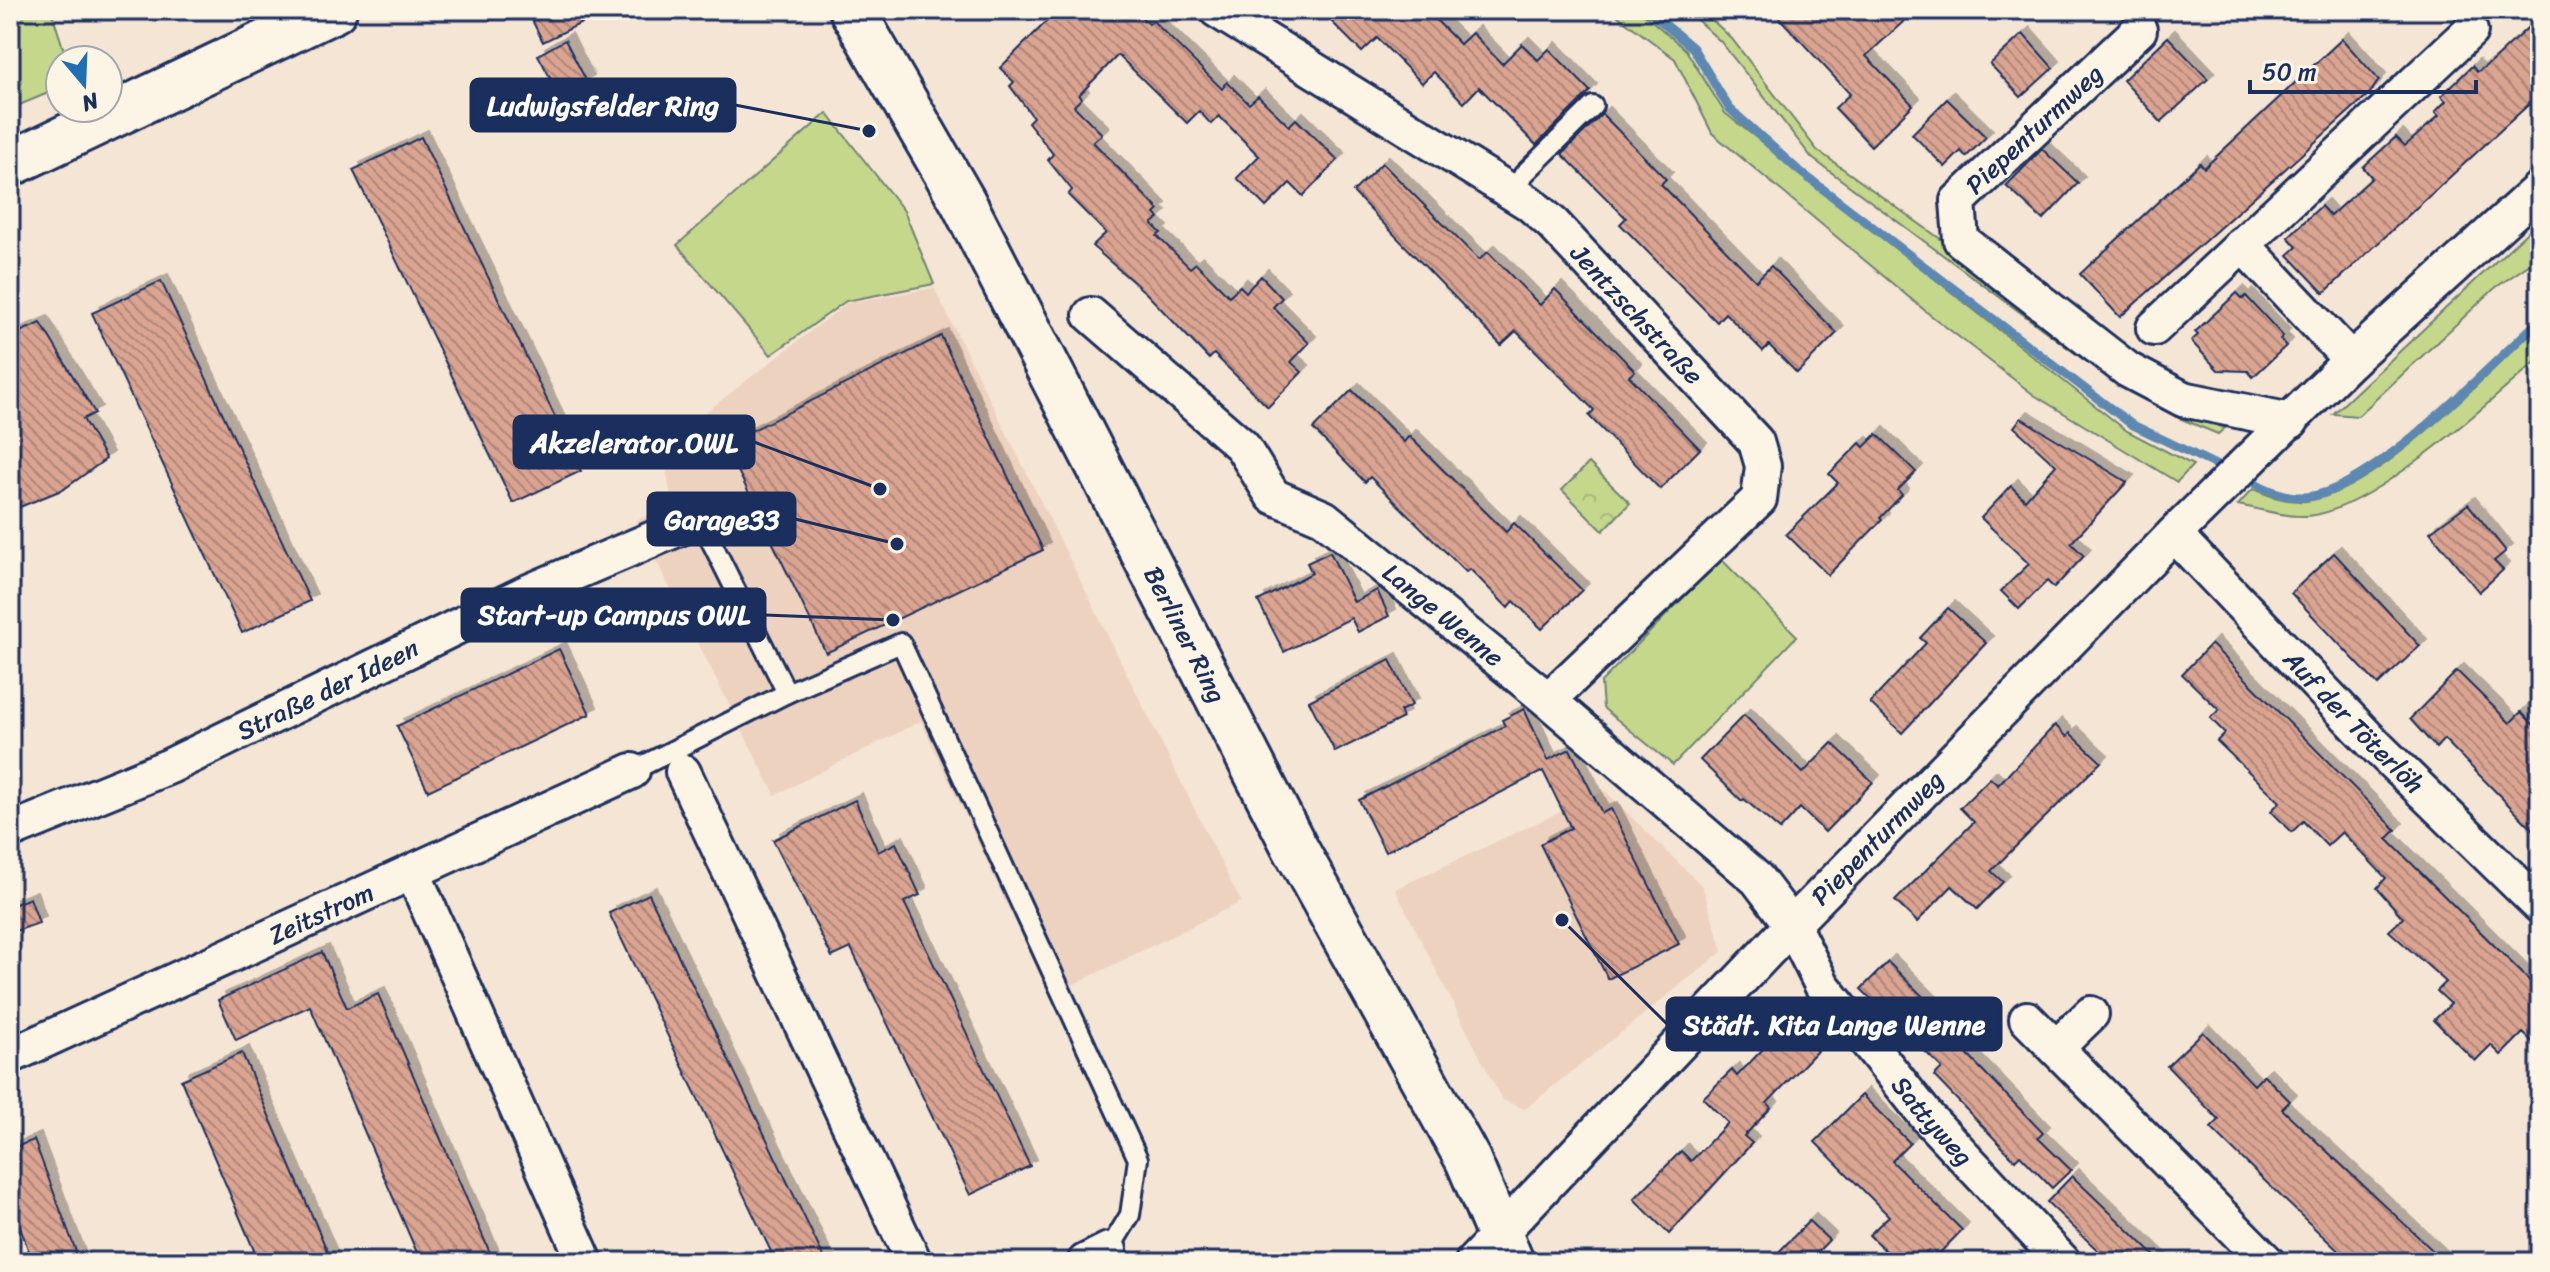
<svg xmlns="http://www.w3.org/2000/svg" width="2550" height="1272" viewBox="0 0 2550 1272" font-family="Sriracha,sans-serif">
  <style>
    .built { fill: #edd2c0 }
    .green { fill: #c4d78b; stroke: #708374; stroke-width: 2 }
    .park { fill: url(#park-crowns); stroke: #708374; stroke-width: 2 }
    .lines { fill: none; stroke-linecap: round; stroke-linejoin: round }
    .stream { stroke: #5d88b1; stroke-width: 9 }
    .building { fill: url(#building-back-hatch); stroke: #1b2f5e; stroke-width: 2; filter: url(#shadow) }
    .lane-casing { stroke: #1b2f5e; stroke-width: 24 }
    .street-casing { stroke: #1b2f5e; stroke-width: 40 }
    .secondary-casing { stroke: #1b2f5e; stroke-width: 50 }
    .lane { stroke: #fcf5e5; stroke-width: 18 }
    .street { stroke: #fcf5e5; stroke-width: 34 }
    .secondary { stroke: #fcf5e5; stroke-width: 44 }
    .labels { text-anchor: middle; dominant-baseline: central; stroke-width: 6; stroke-linejoin: round; paint-order: stroke }
    .street-label { font-size: 26px; fill: #1b2f5e; stroke: #fcf5e5 }
    .leader { fill: none; stroke: #1b2f5e; stroke-width: 3 }
    .callout-dot { fill: #1b2f5e; stroke: #fcf5e5; stroke-width: 3 }
    .callout { fill: #1b2f5e; stroke: #1b2f5e; stroke-width: 3 }
    .callout-label { font-size: 28px; text-anchor: middle; font-weight: bold; fill: #fff }
  </style>
  <defs>
    <pattern id="park-crowns" width="20" height="18" patternUnits="userSpaceOnUse" patternTransform="scale(2)"><rect width="20" height="18" fill="#c4d78b"/><path d="M2 6a3 3 0 1 1 6 0M12 15a3 3 0 1 1 6 0" fill="none" stroke="#a8b97a"/></pattern>
    <pattern id="building-back-hatch" width="6" height="6" patternUnits="userSpaceOnUse" patternTransform="scale(2)"><rect width="6" height="6" fill="#daa491"/><path d="M-1 5l2 2M0 0l6 6M5-1l2 2" fill="none" stroke="#b0867a"/></pattern>
    <filter id="shadow"><feDropShadow dx="7" dy="-7" stdDeviation="0" flood-color="#0004"/></filter>
  </defs>
  <rect width="100%" height="100%" fill="#f5e5d4"/>
  <filter id="ink" filterUnits="userSpaceOnUse"><feTurbulence type="fractalNoise" baseFrequency=".0125" numOctaves="2"/><feDisplacementMap in="SourceGraphic" scale="16" xChannelSelector="R" yChannelSelector="G"/><feConvolveMatrix kernelMatrix="1 2 1 2 8 2 1 2 1" color-interpolation-filters="sRGB"/></filter>
  <g filter="url(#ink)">
    <g class="built">
      <polygon points="934,288 1241,902 1050,996 921,721 775,795 636,521 672,503 662,446 847,303"/>
      <polygon points="1605,791 1702,886 1723,951 1525,1109 1502,1100 1395,889"/>
    </g>
    <g class="green">
      <polygon points="10,10 51,10 67,60 60,60 60,88 10,109"/>
      <polygon points="1610,10 1639,10 1686,50 1725,113 2127,431 2193,465 2177,482 2034,395 1929,314 1712,133 1675,59"/>
      <polygon points="1686,10 1702,10 1732,39 1817,150 2182,413 2225,428 2218,434 2179,418 2118,385 1812,158 1721,42"/>
      <polygon points="827,113 904,211 934,284 846,301 771,355 677,245"/>
      <polygon points="2540,220 2540,257 2495,288 2358,416 2333,414"/>
      <path d="M2540 325V358C2490 401 2371 513 2306 516 2284 517 2260 509 2238 505L2253 489C2270 496 2288 503 2307 501 2378 492 2486 374 2540 325Z"/>
      <polygon points="1721,559 1797,636 1673,765 1603,708 1601,682"/>
    </g>
    <polygon class="park" points="1589,463 1630,503 1603,531 1562,490"/>
    <g class="lines">
      <g class="stream">
        <polyline points="1648,10 1693,48 1729,108 1798,170 2131,424 2228,471"/>
        <path d="M2242 477C2263 487 2281 498 2306 497 2371 492 2490 365 2540 320"/>
      </g>
    </g>
    <g class="building">
      <polygon points="527,10 608,10 543,42"/>
      <polygon points="1058,10 1134,10 1149,24 1153,21 1222,89 1227,82 1249,104 1258,96 1289,126 1296,119 1338,160 1303,196 1290,183 1266,207 1237,178 1259,156 1219,116 1211,124 1199,111 1187,123 1118,55 1079,95 1082,98 1074,106 1102,134 1093,142 1159,210 1155,214 1159,218 1152,224 1161,233 1157,236 1190,268 1196,263 1229,296 1240,286 1246,292 1261,276 1282,298 1273,307 1309,343 1291,362 1302,372 1268,407 1214,354 1209,359 1146,293 1092,246 1106,233 1068,195 1072,190 1048,160 1053,154 1028,122 1033,117 1010,86 1014,82 1000,68"/>
      <polygon points="1320,10 1426,10 1460,44 1472,33 1502,64 1522,44 1538,60 1549,49 1590,91 1536,145 1479,87 1464,103 1434,72 1422,83 1377,38 1362,52"/>
      <polygon points="1772,10 1916,10 1866,56 1913,105 1871,146 1835,108 1850,94"/>
      <polygon points="2540,16 2540,94 2324,293 2288,255 2297,247 2288,237 2321,206 2330,216 2372,178 2363,167 2396,137 2405,146 2439,116 2435,112 2446,101 2441,96 2472,66 2477,72 2490,63"/>
      <polygon points="2023,34 2053,68 2021,97 1990,64"/>
      <polygon points="2168,37 2208,79 2161,122 2123,80"/>
      <polygon points="2342,39 2379,80 2370,93 2120,317 2080,274 2200,163 2204,168"/>
      <polygon points="565,40 587,82 560,96 538,55"/>
      <polygon points="1947,99 1986,137 1966,157 1961,151 1945,167 1912,134"/>
      <polygon points="1602,114 1666,179 1661,184 1756,281 1771,266 1837,333 1797,373 1769,345 1763,351 1725,313 1717,322 1620,224 1626,218 1562,154"/>
      <polygon points="421,137 581,471 513,503 353,170"/>
      <polygon points="2042,149 2078,183 2043,220 2006,186"/>
      <polygon points="1382,163 1479,260 1488,252 1540,305 1555,289 1635,371 1629,376 1700,449 1660,489 1589,416 1594,410 1516,331 1501,345 1353,192"/>
      <polygon points="161,281 310,601 242,633 92,313"/>
      <polygon points="2237,293 2243,299 2246,296 2283,336 2280,339 2286,346 2253,377 2248,371 2218,370 2191,341 2198,335 2195,332"/>
      <polygon points="41,323 95,413 83,419 106,459 64,489 10,511 10,336"/>
      <polygon points="941,336 1043,550 826,653 725,444"/>
      <polygon points="1352,390 1404,442 1409,436 1506,532 1514,523 1582,590 1542,629 1514,601 1508,608 1470,569 1466,572 1370,477 1365,482 1313,429"/>
      <polygon points="2021,418 2127,482 2071,543 2084,556 2054,588 2047,581 2019,609 2001,591 2029,564 1981,518 2011,486 2025,500 2056,465 2014,427"/>
      <polygon points="1877,434 1916,472 1898,490 1902,495 1880,518 1882,520 1828,575 1786,534 1838,483 1829,474 1860,443 1864,447"/>
      <polygon points="2468,504 2506,551 2494,561 2503,570 2479,592 2430,532"/>
      <polygon points="1330,552 1354,602 1377,590 1389,616 1358,632 1351,618 1284,652 1258,601 1312,573 1307,563"/>
      <polygon points="2334,553 2420,646 2378,685 2291,593"/>
      <polygon points="1948,608 1986,643 1902,733 1870,703 1926,643 1920,638"/>
      <polygon points="2211,644 2396,830 2387,839 2540,991 2540,1049 2523,1033 2501,1055 2491,1045 2475,1061 2434,1020 2451,1004 2437,991 2446,982 2389,931 2403,918 2377,888 2386,878 2342,832 2327,846 2303,821 2292,832 2271,811 2280,802 2217,741 2225,733 2210,718 2219,710 2182,674"/>
      <polygon points="559,649 590,714 428,791 397,726"/>
      <polygon points="1390,660 1412,705 1400,711 1403,718 1335,752 1309,701"/>
      <polygon points="2457,671 2510,723 2521,712 2540,731 2540,837 2444,739 2436,748 2410,719"/>
      <polygon points="1524,709 1548,760 1570,749 1602,813 1611,809 1679,944 1608,979 1540,844 1571,828 1543,771 1385,852 1359,800 1505,726 1502,720"/>
      <polygon points="1744,715 1803,773 1832,743 1873,782 1825,832 1800,808 1780,830 1744,799 1742,801 1700,760"/>
      <polygon points="2055,725 2067,737 2070,733 2101,762 1991,871 2003,882 1977,909 1952,886 1917,922 1895,901 1974,822 1960,808 1990,778 1998,785"/>
      <polygon points="855,800 878,852 896,843 920,895 904,902 1030,1166 970,1195 851,948 832,957 773,840"/>
      <polygon points="649,894 679,957 826,1262 776,1262 609,913"/>
      <polygon points="30,898 39,923 10,933 10,906"/>
      <polygon points="322,952 347,1008 378,994 494,1262 421,1262 310,1006 236,1040 218,1000"/>
      <polygon points="1888,962 1967,1040 1960,1047 2043,1133 2038,1138 2071,1170 2052,1188 2020,1155 2015,1160 1934,1076 1942,1068 1861,989"/>
      <polygon points="1788,1023 1817,1051 1767,1103 1771,1108 1744,1136 1752,1143 1669,1234 1634,1199 1681,1151 1691,1161 1728,1123 1703,1098 1732,1070 1737,1076"/>
      <polygon points="2203,1032 2254,1085 2264,1075 2290,1101 2282,1109 2445,1262 2350,1262 2266,1182 2211,1128 2219,1120 2167,1066"/>
      <polygon points="242,1053 332,1262 259,1262 181,1080"/>
      <polygon points="1862,1095 1910,1143 1892,1161 1962,1230 1931,1262 1897,1262 1869,1235 1889,1216 1815,1142"/>
      <polygon points="34,1140 80,1262 33,1262 10,1201 10,1149"/>
      <polygon points="2072,1176 2122,1224 2161,1262 2110,1262 2047,1202"/>
      <polygon points="1809,1221 1829,1240 1808,1262 1769,1262"/>
    </g>
    <g class="lines">
      <defs>
        <g id="lane">
          <polyline points="1513,193 1524,174 1593,106"/>
          <polyline points="700,519 787,693"/>
          <polyline points="632,771 787,693 901,643 1138,1159 1130,1215 1109,1250"/>
        </g>
        <g id="street">
          <path id="s1" d="M1217 10 1529 203 1553 224 1756 442 1763 466 1759 499 1548 700"/>
          <polyline points="2139,30 1958,201 1961,240 2128,370 2183,399 2291,421"/>
          <polyline points="2242,244 2351,360"/>
          <path id="s2" d="M1091 315 1242 446 1273 496 1324 518 1548 700 1757 879 1792 925 1822 985 1928 1118 2063 1262"/>
          <polyline points="2154,328 2470,31"/>
          <path id="s3" d="M2174 534 2375 745 2540 906"/>
          <polyline points="683,772 914,1262"/>
          <path id="s4" d="M10 831 170 766 524 594 700 519"/>
          <polyline points="413,873 585,1262"/>
          <polyline points="2027,1019 2267,1262"/>
          <polyline points="2056,1048 2091,1014"/>
          <path id="s5" d="M10 1056 632 771"/>
          <polyline points="1085,1262 1109,1250"/>
          <path id="s6" d="M1473 1262 1792 925 2174 534 2351 360 2540 188"/>
        </g>
        <g id="secondary">
          <path id="s7" d="M852 10 963 202 1294 846 1468 1160 1511 1262"/>
          <polyline points="10,164 334,10"/>
        </g>
      </defs>
      <use href="#lane" class="lane-casing"/>
      <use href="#street" class="street-casing"/>
      <use href="#secondary" class="secondary-casing"/>
      <use href="#lane" class="lane"/>
      <use href="#street" class="street"/>
      <use href="#secondary" class="secondary"/>
    </g>
  </g>
  <g class="labels">
    <g class="street-label">
      <text transform="translate(2034 129) rotate(-43)">Piepenturmweg</text>
      <text stroke="none"><textPath href="#s1" startOffset="522">Jentzschstraße</textPath></text>
      <text stroke="none"><textPath href="#s2" startOffset="468">Lange Wenne</textPath></text>
      <text stroke="none"><textPath href="#s7" startOffset="708">Berliner Ring</textPath></text>
      <text stroke="none"><textPath href="#s4" startOffset="348">Straße der Ideen</textPath></text>
      <text stroke="none"><textPath href="#s3" startOffset="260">Auf der Töterlöh</textPath></text>
      <text stroke="none"><textPath href="#s6" startOffset="586">Piepenturmweg</textPath></text>
      <text stroke="none"><textPath href="#s5" startOffset="342">Zeitstrom</textPath></text>
      <text stroke="none"><textPath href="#s2" startOffset="1178">Sattyweg</textPath></text>
    </g>
  </g>
  <path class="leader" d="M869 131L735 105M880 489L754 442M897 544L795 519M893 620L765 615M1562 920L1667 1024"/>
  <g class="callout-dot">
    <circle cx="869" cy="131" r="8"/>
    <circle cx="880" cy="489" r="8"/>
    <circle cx="897" cy="544" r="8"/>
    <circle cx="893" cy="620" r="8"/>
    <circle cx="1562" cy="920" r="8"/>
  </g>
  <g class="callout">
    <rect x="471" y="79" width="264" height="52" rx="8"/>
    <rect x="514" y="416" width="240" height="52" rx="8"/>
    <rect x="648" y="493" width="147" height="52" rx="8"/>
    <rect x="462" y="589" width="303" height="52" rx="8"/>
    <rect x="1667" y="998" width="334" height="52" rx="8"/>
  </g>
  <g class="callout-label">
    <text x="603" y="115">Ludwigsfelder Ring</text>
    <text x="634" y="452">Akzelerator.OWL</text>
    <text x="722" y="529">Garage33</text>
    <text x="614" y="624">Start-up Campus OWL</text>
    <text x="1834" y="1034">Städt. Kita Lange Wenne</text>
  </g>
  <rect width="2550" height="1272" fill="none" stroke="#fcf5e5" stroke-width="40"/>
  <rect x="20" y="20" width="2510" height="1232" fill="none" stroke="#1b2f5e" stroke-width="3" filter="url(#ink)"/>
  <g transform="translate(84 84) rotate(161)"><circle r="38" fill="#fcf5e5" stroke="#a2a6af" stroke-width="2"/>
  <path d="M0-6L14 30L0 20L-14 30Z" fill="#1f6fb2"/>
  <text y="-12" font-size="22" font-weight="bold" text-anchor="middle" fill="#1b2f5e">N</text>
  </g>
  <path d="M2250 80v12h226v-12" fill="none" stroke="#1b2f5e" stroke-width="4"/>
  <text x="2262" y="80" font-size="24" fill="#1b2f5e" stroke="#fcf5e5" stroke-width="6" paint-order="stroke">50 m</text>
</svg>
